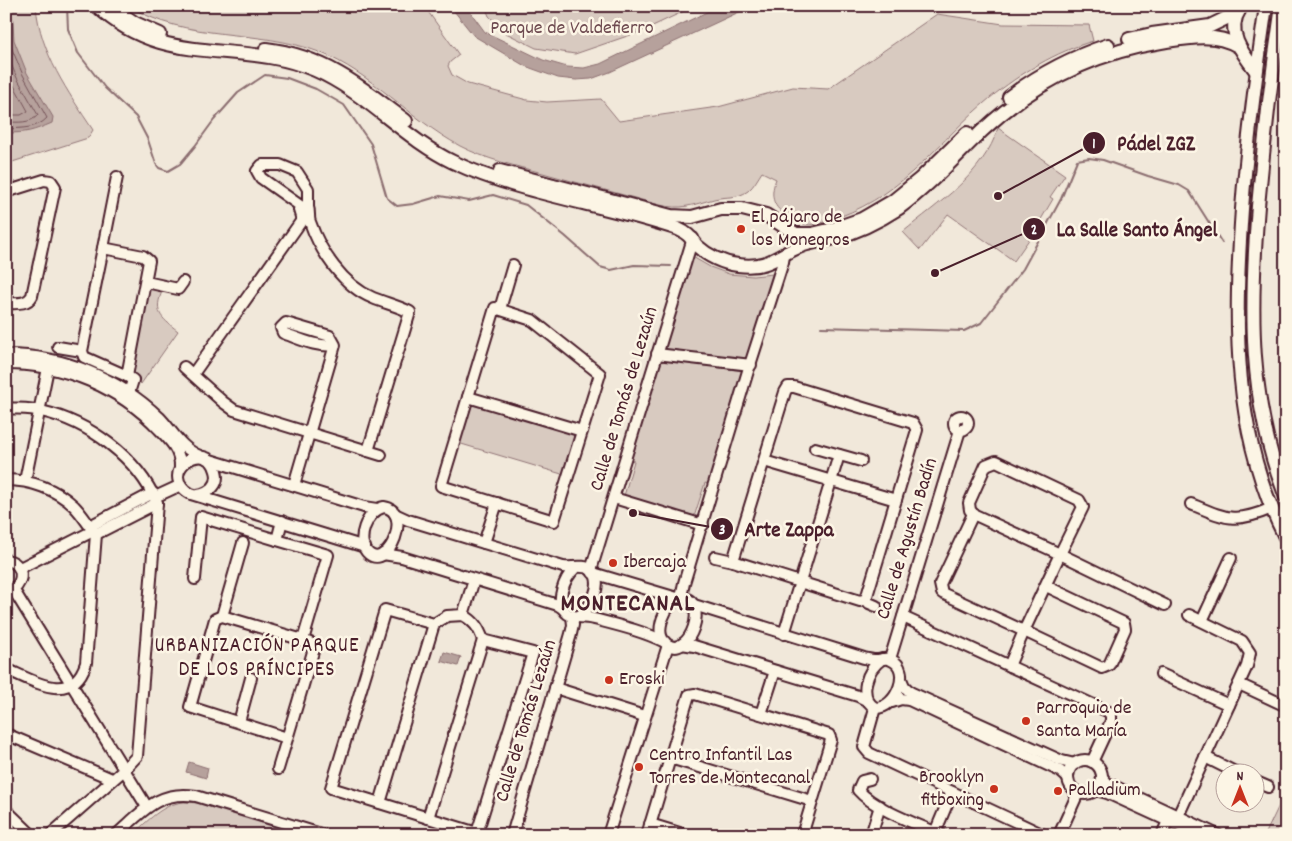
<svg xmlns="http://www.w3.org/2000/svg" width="1292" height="841" viewBox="0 0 1292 841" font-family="Dekko,sans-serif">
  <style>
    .green { fill: #d8cac0; stroke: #917476 }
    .water { fill: #b6a19c; stroke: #8b6d6f }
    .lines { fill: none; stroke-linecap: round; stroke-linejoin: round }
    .shore { stroke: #755358; stroke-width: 1 }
    .stream { stroke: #8b6d6f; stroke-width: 2 }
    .minor-casing { stroke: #4a1f2b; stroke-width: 14 }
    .major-casing { stroke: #4a1f2b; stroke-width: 16 }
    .minor { stroke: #fcf5e5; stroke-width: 10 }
    .major { stroke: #fcf5e5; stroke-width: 12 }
    .poi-dot { fill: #c8321e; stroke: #fcf5e5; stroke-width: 2 }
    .labels { text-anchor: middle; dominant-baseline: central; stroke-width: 5; stroke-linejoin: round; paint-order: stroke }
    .park-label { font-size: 20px; fill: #6e4a50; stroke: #fcf5e5 }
    .poi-label { font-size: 20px; fill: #4a1f2b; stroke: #fcf5e5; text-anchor: start }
    .street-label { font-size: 20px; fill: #4a1f2b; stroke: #fcf5e5 }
    .neighbourhood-label { font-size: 21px; letter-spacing: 1px; fill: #4a1f2b; stroke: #fcf5e5 }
    .district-label { font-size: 25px; font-weight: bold; letter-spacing: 1px; fill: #4a1f2b; stroke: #fcf5e5 }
    .leader { fill: none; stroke: #4a1f2b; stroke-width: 2 }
    .callout-dot { fill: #4a1f2b; stroke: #fcf5e5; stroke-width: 2 }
    .mark-label { font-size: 15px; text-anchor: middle; font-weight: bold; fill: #fff }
    .callout-label { font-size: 21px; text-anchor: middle; font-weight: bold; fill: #4a1f2b; stroke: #fcf5e5; stroke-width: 5; stroke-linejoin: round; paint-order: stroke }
  </style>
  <rect width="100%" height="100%" fill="#f1e8da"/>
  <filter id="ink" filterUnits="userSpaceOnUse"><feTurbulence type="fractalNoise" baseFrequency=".02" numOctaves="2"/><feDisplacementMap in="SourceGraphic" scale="10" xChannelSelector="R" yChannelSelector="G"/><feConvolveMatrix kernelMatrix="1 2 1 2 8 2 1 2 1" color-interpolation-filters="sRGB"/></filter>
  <g filter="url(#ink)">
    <g class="green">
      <path d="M6 6H36C40 53 68 92 93 130L88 138 6 164Z"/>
      <path d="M129 6H424L459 55 450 62 448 66 452 75 468 84 527 100 547 102 601 99 619 121 718 107 793 87 828 89 937 14 1003 24 1089 25 1093 41C1055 52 1021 73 990 98 938 141 907 192 839 217 815 226 803 230 783 213 771 204 771 192 776 179L762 172C758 178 754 186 748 191 737 199 726 196 714 199 692 205 682 210 660 205 621 194 581 184 543 173 515 166 485 159 460 146 410 119 372 73 319 52 257 28 186 42 129 6Z"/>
      <polygon points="485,6 695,6 642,31 575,54 536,48 506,33 489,16"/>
      <path d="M998 128 1065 175 1050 197 1053 199 1030 238 1014 261 948 214 920 250 903 232C938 203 984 174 998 128Z"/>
      <polygon points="691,256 710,267 729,274 753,276 773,274 748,357 744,359 668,350 664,348"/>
      <path d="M151 287 163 289C153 312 160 317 178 331L141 384 132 373 149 289Z"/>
      <polygon points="663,360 743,371 709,484 705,483 694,517 676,512 675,510 624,496 634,461 630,460 659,362"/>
      <polygon points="471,402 577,433 565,475 458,443"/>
      <polygon points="1286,791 1286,835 1265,835"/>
      <path d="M184 802 199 803 292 831 291 835H132C148 821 162 804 184 802Z"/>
    </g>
    <g class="water">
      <path d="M6 6 12 7 14 40 27 73 53 117 52 123C33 131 27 133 6 133Z"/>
      <polygon points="450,6 466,6 485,32 543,60 567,67 584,68 600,64 719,6 752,6 610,72 591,79 576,80 558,78 525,66 474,36"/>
      <polygon points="444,652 461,657 458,666 441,661"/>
      <polygon points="189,762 208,768 206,778 186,772"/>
    </g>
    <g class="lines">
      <g class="shore">
        <path d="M6 52 17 78 38 115C30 124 18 122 6 122"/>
        <polyline points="6,71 28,111 21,115 6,115"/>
        <path d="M6 129C21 128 37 129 47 118L23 75 9 42 7 6"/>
      </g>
      <g class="stream">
        <polyline points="67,6 68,29 78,53 105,88 136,117 148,140 156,164 159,168 168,171 180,164 195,146 214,120 238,93 265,75 287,78 316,89 344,105 371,144 387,198 397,206 413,204 440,196 469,201 493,195 526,205 565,236 600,267 611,270 634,265 671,266"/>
        <polyline points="821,327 964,331 981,323 1023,269 1061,199 1077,160 1089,158 1103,160 1148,176 1179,185 1189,191 1222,243"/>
      </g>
      <defs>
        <g id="minor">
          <polyline points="117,177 103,248 143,256 149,261 127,376"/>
          <path d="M6 192 44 180 51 181 55 187 32 296C27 305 15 303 6 303"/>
          <polyline points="302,207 261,178 257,171 262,165 280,165 297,172 308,189 308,207"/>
          <path d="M309 219 302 220 299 210 302 207H308C310 212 308 217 310 222 320 251 343 286 373 298 385 303 398 306 410 312L368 451"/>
          <polyline points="103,248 82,351 84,357 127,376 133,380 129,393"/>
          <polyline points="146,282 178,289 183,282"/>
          <polygon points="495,308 532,320 600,374 554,521 441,486"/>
          <polyline points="500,309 513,265"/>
          <polyline points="58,347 82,351"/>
          <polyline points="657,354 751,365"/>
          <path d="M6 355C63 355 118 378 159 417 172 430 181 449 200 456"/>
          <path d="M6 364C64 364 119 387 159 429 170 440 181 451 180 468"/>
          <polyline points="184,367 223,402 234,410 381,455"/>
          <polyline points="193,374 302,220"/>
          <polygon points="788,387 794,387 913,423 917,430 866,599 860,601 733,561 785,392"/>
          <polyline points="468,397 582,431"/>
          <path d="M6 408C18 409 30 408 41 411 89 422 137 457 157 503L137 756 124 770 50 835"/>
          <circle cx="961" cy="423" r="7"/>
          <polyline points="815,448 861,461"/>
          <polyline points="207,459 364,507 377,509"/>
          <polyline points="764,461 896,500"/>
          <path d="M6 480C31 480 56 489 74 506 83 515 88 525 96 534L86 663C72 706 34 681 6 669"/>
          <polyline points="25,481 48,368"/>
          <path d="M294 485 335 345 330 336 286 323 281 328 283 333C300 339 318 348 335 345"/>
          <path d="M198 495C210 493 220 484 216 471 207 436 154 473 191 494L365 547"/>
          <polyline points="155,497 181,485"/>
          <polyline points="614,498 703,525"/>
          <path d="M1191 504C1227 519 1235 524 1272 508"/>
          <path d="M384 507C413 511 389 570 369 554 354 542 367 510 384 507Z"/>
          <path d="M395 514 408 520 563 567C571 568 585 564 591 570 605 581 591 609 579 616"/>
          <polygon points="973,514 1060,554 1024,631 942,593 940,584"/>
          <polyline points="973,514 970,510 969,503 986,465 996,461 1079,500 1083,507 1060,554 1165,605"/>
          <polyline points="90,526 153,493"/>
          <polyline points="96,534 157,503"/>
          <polyline points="484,543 497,503"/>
          <polyline points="383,554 402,557 558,605 564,609"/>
          <polyline points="715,557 733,561"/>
          <path d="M6 560C20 562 25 575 17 586L6 591"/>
          <polyline points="20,568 93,531"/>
          <path d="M575 568C565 578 553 602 568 614 574 618 586 617 594 619 617 625 643 631 665 642"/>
          <polyline points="591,570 693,238"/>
          <polyline points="593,573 677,598"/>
          <polyline points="195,579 201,517 277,540"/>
          <polyline points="13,589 147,807"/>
          <polyline points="681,597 684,583 748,371 783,262 784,256"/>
          <path d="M681 597C711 601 689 658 668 645 651 634 666 602 681 597Z"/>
          <polyline points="866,599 869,603 876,606"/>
          <path d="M694 605 864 658C868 659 872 660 876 660 881 660 886 657 891 660 912 668 897 709 875 708 857 696 867 669 882 659"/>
          <path d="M463 615C474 621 479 628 483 640L533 653 477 833 331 788 385 610 434 624 447 616 463 615 474 580"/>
          <polyline points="222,616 243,543"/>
          <polyline points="903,617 1109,712 1111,716 1111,721 1092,762"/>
          <polyline points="1202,621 1231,558"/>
          <polyline points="784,634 839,455"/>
          <polyline points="682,644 694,646 858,696 868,701"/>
          <polyline points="890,659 960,430"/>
          <polyline points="1009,666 1024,631 1102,668 1109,665 1125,629 1124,623 1046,586"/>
          <polyline points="1161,674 1229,705"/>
          <polyline points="901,679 904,686 910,692 1062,761 1075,764"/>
          <polyline points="1239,684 1286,706"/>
          <polyline points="555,688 644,716"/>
          <polyline points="892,702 901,699 909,700 1060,771 1068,778"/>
          <polyline points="875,708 864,747 869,753 1044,835"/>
          <polyline points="761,714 775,671"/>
          <polyline points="239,722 251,678"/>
          <polyline points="6,734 112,779"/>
          <polyline points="287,738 190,707 215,619 222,616 303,640"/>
          <polyline points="1205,757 1239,774"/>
          <polyline points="670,758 812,801"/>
          <circle cx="1085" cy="777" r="17"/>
          <polyline points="278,769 315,645 303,640 328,555 277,540 282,521"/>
          <polyline points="1102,777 1107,783 1114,786 1218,835"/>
          <path d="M870 779 862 781 858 790C874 809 919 825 942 835"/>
          <polyline points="1254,781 1268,787"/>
          <polyline points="1096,790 1107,793 1199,835"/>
          <polyline points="380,803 434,624"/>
          <polyline points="6,810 32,835"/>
          <polyline points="1178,816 1247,666 1250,653 1242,641 1189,615"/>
          <polyline points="428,818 483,640"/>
          <polyline points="650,824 686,835"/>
          <path d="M116 835C142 812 158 790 196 796L324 835"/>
          <polyline points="512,835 571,634 573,625 572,616"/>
          <polyline points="608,835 668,645"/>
          <polyline points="647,835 689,695 695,694 829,735 831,740 802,835"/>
          <polyline points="871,835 880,806"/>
          <polyline points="934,835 952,792"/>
          <polyline points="1059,835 1078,793"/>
          <polyline points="1162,835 1168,821"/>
        </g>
        <g id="major">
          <path d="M97 6C164 70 241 38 315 70 366 92 403 138 453 162 523 195 605 204 678 229 689 234 690 237 697 246 708 256 723 263 738 265 769 269 776 256 801 246 811 242 823 241 834 238 857 232 879 221 899 208 929 186 955 157 982 131 1032 84 1092 53 1161 42 1187 38 1214 32 1238 46"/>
          <polyline points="110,6 135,23 160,34"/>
          <path d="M1266 6C1256 74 1247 141 1242 209 1234 324 1232 434 1286 539"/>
          <path d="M1282 6C1272 72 1264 139 1258 206 1250 307 1248 401 1286 497"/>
          <path d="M1240 9C1225 31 1242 53 1256 71"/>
          <polyline points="1129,39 1152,34 1210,26 1237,13"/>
          <path d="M266 49C324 56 361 86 406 121"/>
          <path d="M1009 97C1039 74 1072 57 1108 45"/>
          <polyline points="500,171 671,216 692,217 721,209 742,209 766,215 796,234 812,234 833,229 862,219 893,201 920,179 967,133"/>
        </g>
      </defs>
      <use href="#minor" class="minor-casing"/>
      <use href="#major" class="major-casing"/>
      <use href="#minor" class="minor"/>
      <use href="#major" class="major"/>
    </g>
  </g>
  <g class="poi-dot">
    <circle cx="741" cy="229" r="5"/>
    <circle cx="613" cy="563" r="5"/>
    <circle cx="609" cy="680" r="5"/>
    <circle cx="1026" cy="721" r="5"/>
    <circle cx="639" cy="767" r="5"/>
    <circle cx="994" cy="789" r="5"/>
    <circle cx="1058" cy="791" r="5"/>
  </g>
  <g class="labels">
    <g class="park-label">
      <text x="572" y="29">Parque de Valdefierro</text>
    </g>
    <g class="poi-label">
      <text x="751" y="218">El pájaro de<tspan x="751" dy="23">los Monegros</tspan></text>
      <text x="623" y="563">Ibercaja</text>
      <text x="619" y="680">Eroski</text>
      <text x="1036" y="709">Parroquia de<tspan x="1036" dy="23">Santa María</tspan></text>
      <text x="649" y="756">Centro Infantil Las<tspan x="649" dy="23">Torres de Montecanal</tspan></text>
      <text x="984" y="778" text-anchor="end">Brooklyn<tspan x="984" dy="23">fitboxing</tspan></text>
      <text x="1068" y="791">Palladium</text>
    </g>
    <g class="street-label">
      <text transform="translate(625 399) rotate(-73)">Calle de Tomás de Lezaún</text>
      <text transform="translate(908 539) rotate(-73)">Calle de Agustín Badín</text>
      <text transform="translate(527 721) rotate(-73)">Calle de Tomás Lezaún</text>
    </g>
    <g class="neighbourhood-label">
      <text x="257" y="647">URBANIZACIÓN PARQUE<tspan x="257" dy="24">DE LOS PRÍNCIPES</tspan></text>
    </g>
    <g class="district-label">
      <text x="628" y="605">MONTECANAL</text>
    </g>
  </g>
  <path class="leader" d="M998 196L1094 143M935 273L1034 229M633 513L722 529"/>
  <g class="callout-dot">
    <circle cx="998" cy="196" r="5"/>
    <circle cx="935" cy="273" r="5"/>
    <circle cx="633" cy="513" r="5"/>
    <circle cx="1094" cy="143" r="12"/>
    <circle cx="1034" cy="229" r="12"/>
    <circle cx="722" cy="529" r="12"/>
  </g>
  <g class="mark-label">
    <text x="1094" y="148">1</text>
    <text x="1034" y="234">2</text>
    <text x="722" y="534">3</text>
  </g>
  <g class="callout-label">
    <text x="1156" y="150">Pádel ZGZ</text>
    <text x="1137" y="236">La Salle Santo Ángel</text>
    <text x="789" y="536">Arte Zappa</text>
  </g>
  <rect width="1292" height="841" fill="none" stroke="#fcf5e5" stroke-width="25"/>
  <rect x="12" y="12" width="1267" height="816" fill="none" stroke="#4a1f2b" stroke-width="2" filter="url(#ink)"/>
  <g transform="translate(1240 788)"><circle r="24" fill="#fcf5e5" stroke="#b59f9b"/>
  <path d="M0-4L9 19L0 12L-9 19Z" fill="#c8321e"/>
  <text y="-8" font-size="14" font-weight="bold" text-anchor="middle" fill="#4a1f2b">N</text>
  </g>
</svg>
